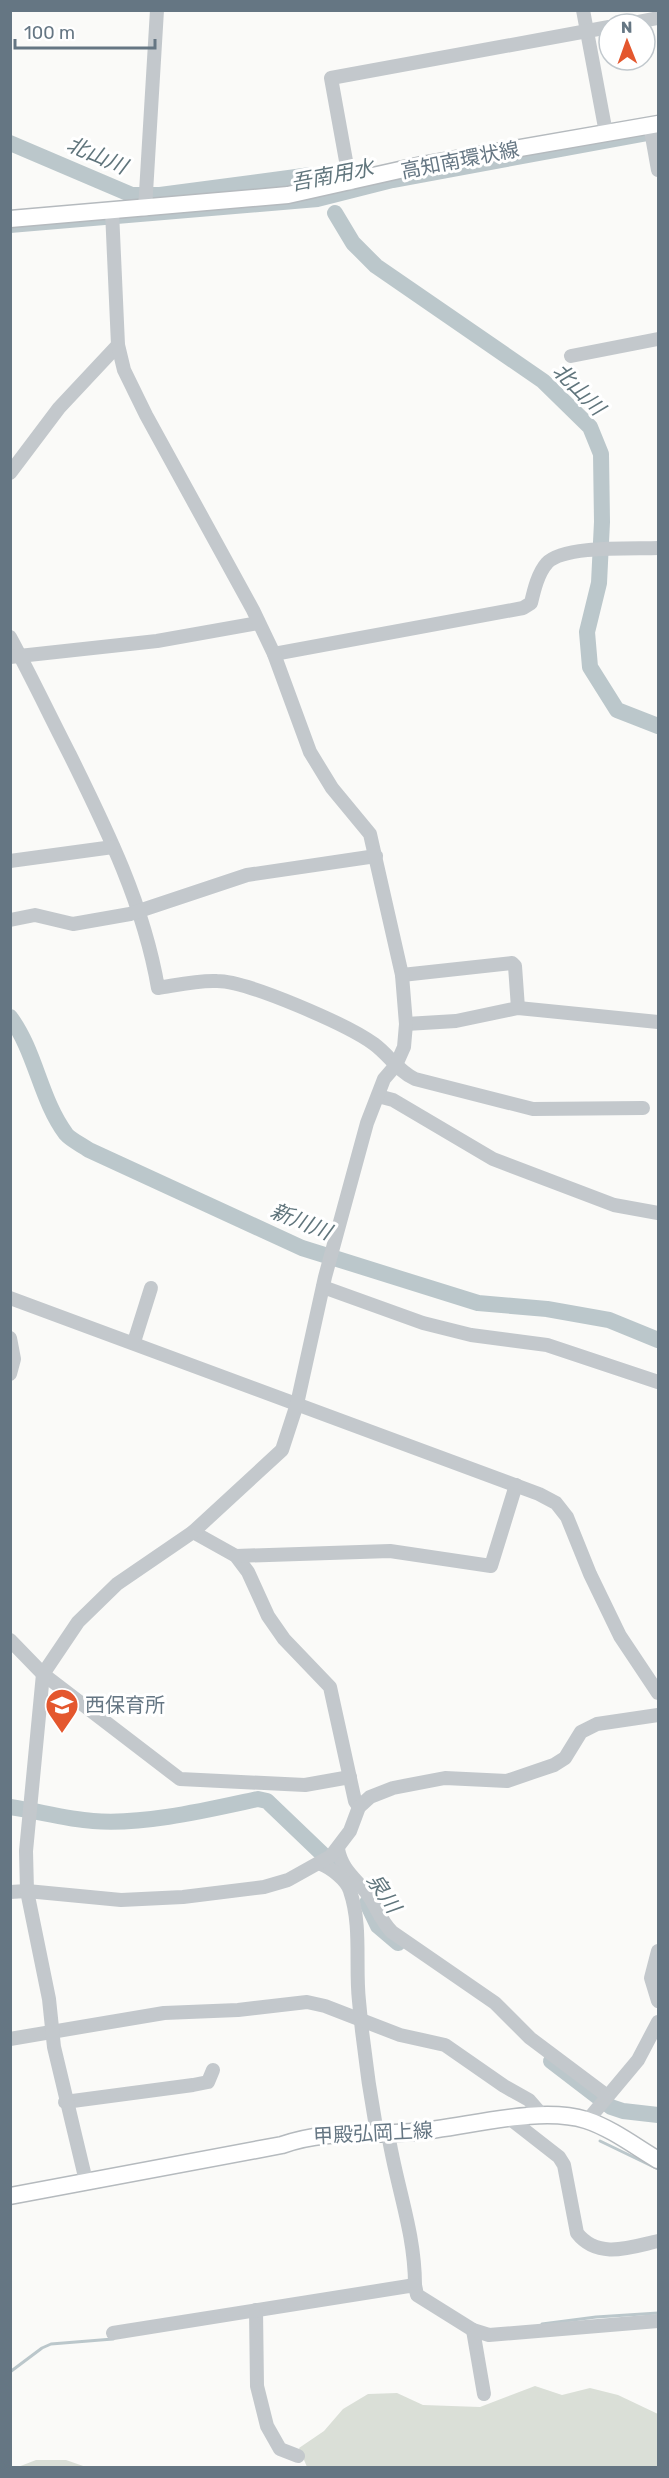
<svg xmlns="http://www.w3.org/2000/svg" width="669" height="2478" viewBox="0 0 669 2478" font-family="Rubik,'Noto Sans JP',sans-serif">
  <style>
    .green { fill: #dadfd7 }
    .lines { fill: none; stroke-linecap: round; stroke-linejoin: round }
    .stream { stroke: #bbc7cb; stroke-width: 3 }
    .canal { stroke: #bbc7cb; stroke-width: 10 }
    .river { stroke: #bbc7cb; stroke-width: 16 }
    .major-casing { stroke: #b5babe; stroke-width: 19 }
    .minor { stroke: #c3c8cc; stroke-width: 14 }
    .major { stroke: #fff; stroke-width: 16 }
    .labels { text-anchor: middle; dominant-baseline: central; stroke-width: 6; stroke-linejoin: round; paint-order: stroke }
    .street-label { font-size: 20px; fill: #657683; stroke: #fff }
    .poi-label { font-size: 20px; fill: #657683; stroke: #fff; text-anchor: start }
    .water-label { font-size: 21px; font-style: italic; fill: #60757c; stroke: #fff }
  </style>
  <rect width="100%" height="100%" fill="#fafaf8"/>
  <g class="green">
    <polygon points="535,2386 562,2395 590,2388 618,2395 658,2414 658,2467 307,2467 299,2448 324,2431 343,2409 368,2394 397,2393 423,2405 480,2407"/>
    <polygon points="36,2460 66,2460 86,2467 18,2467"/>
  </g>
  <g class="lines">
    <g class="stream">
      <polyline points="600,2141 658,2169"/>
      <polyline points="542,2324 596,2317 658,2313"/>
      <polyline points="10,2372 42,2348 51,2344 113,2339"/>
    </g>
    <polyline class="canal" points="10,228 318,202 393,183 658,134"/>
    <g class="river">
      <polyline points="10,143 132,195 160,195 311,175"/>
      <polyline points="335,213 353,243 376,266 543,381 590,427 601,454 602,522 599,583 587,632 590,667 617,710 658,726"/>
      <path d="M10 1017C36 1052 40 1099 66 1134 71 1140 82 1145 89 1150L302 1248 478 1303 547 1309 609 1320 658 1340"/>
      <path d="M10 1807C38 1811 65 1819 93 1821 145 1825 207 1810 258 1799L267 1801 337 1868"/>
      <polyline points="367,1903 378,1926 398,1943"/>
      <polyline points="551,2061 611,2107 623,2111 658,2115"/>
    </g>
    <defs>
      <g id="major">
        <polyline points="10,219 288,195 422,165 658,124"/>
        <path d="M10 2196 282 2145C327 2129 367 2136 413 2132 465 2128 538 2105 586 2120 611 2128 636 2147 658 2160"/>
      </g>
    </defs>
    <use href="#major" class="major-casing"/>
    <g class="minor">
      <polyline points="583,10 606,133"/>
      <polyline points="627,24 658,18"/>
      <polyline points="650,125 658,170"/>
      <polyline points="350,183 331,78 609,27"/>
      <polyline points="145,209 157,10"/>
      <polyline points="571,356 658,339"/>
      <polyline points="10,473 59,408 118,345"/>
      <path d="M10 637C31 676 50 716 70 755 107 830 144 905 158 988 177 985 198 980 217 981 248 981 348 1025 374 1044 389 1055 398 1071 415 1079L533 1109 643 1108"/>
      <path d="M274 654 523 608 531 603C534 590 538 573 547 563 564 545 633 549 658 548"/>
      <polyline points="10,657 157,641 258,623"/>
      <polyline points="10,861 113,847"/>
      <polyline points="10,920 35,915 73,924 130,914 247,875 376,856"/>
      <polyline points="402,975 512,963 515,966 518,1008"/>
      <polyline points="406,1024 456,1021 518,1008 658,1022"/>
      <polyline points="378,1096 393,1100 493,1159 614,1205 658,1213"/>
      <polyline points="323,1287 423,1323 471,1335 547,1345 658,1382"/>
      <polyline points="10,1298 539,1494 556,1503 567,1517 590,1574 620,1636 658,1693"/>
      <polyline points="10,1338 14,1359 10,1374"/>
      <polyline points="134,1342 151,1288"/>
      <polyline points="193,1532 236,1556 248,1572 268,1616 284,1639 330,1687 355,1801 359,1807"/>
      <polyline points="236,1556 390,1551 491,1566 516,1485"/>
      <polyline points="10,1640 43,1674 180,1779 305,1785 350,1777"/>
      <path d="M338 1849C342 1871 357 1879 369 1896 377 1908 381 1921 392 1932L495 2003 530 2038 606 2095"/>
      <path d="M321 1864C331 1868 347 1880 350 1891 362 1926 355 1965 359 2001 363 2045 369 2089 377 2133"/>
      <polyline points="10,1892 27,1891 121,1900 183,1897 264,1887 288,1880 331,1856 350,1831 359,1807 370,1797 393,1788 445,1778 507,1781 554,1765 565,1758 581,1732 597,1724 658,1715"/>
      <polyline points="658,1951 651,1978 658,2001"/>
      <polyline points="10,2039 164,2013 238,2010 307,2002 325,2006 400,2035 445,2045 504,2086 529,2100 542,2115"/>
      <polyline points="65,2102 193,2085 208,2082 213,2070"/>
      <path d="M509 2118 559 2157 564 2165 577 2233C598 2260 631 2247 658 2241"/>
      <polyline points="587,2121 638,2060 658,2022"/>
      <path d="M388 2133C396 2185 415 2232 415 2285"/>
      <polyline points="86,2181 54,2047 49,1999 27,1891 26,1851 43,1674 78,1622 117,1584 193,1532 282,1450 297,1404 325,1277 367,1123 384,1079 396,1065 404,1047 406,1024 402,975 370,834 332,788 310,752 274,654 253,610 146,415 124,370 118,345 112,211"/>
      <polyline points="256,2310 257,2386 267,2426 280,2449 298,2456"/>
      <polyline points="473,2330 484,2394"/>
      <polyline points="113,2333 415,2285 417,2295 473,2330 489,2335 658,2321"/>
    </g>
    <use href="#major" class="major"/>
  </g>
  <defs>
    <symbol id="school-pin" viewBox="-11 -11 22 30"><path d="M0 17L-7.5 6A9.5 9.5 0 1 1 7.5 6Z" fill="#e4572e" stroke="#fff"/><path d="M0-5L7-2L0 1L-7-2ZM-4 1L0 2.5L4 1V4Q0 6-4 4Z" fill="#fff"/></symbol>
  </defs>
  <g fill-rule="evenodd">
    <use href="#school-pin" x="43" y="1686" width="38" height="52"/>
  </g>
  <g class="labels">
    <g class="street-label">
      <text transform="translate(460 160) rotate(-11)">高知南環状線</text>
      <text transform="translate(373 2133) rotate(-3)">甲殿弘岡上線</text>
    </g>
    <g class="poi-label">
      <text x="85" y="1705">西保育所</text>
    </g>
    <g class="water-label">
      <text transform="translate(97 155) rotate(23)">北山川</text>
      <text transform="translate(332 175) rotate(-11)">吾南用水</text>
      <text transform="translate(579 389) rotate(45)">北山川</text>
      <text transform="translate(301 1221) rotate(22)">新川川</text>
      <text transform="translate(384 1893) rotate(56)">泉川</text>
    </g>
  </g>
  <rect width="669" height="2478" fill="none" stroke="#657683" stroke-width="24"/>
  <g transform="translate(627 42) rotate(359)"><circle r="28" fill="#ffffff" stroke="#c1c8cd" stroke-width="1.5"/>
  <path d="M0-4.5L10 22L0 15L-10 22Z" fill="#e4572e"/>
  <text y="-9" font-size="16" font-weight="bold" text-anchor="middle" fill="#657683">N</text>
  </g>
  <path d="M15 39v9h140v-9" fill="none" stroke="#657683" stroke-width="3"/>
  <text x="24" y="39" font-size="18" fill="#657683" stroke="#ffffff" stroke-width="4.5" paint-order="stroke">100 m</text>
</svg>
